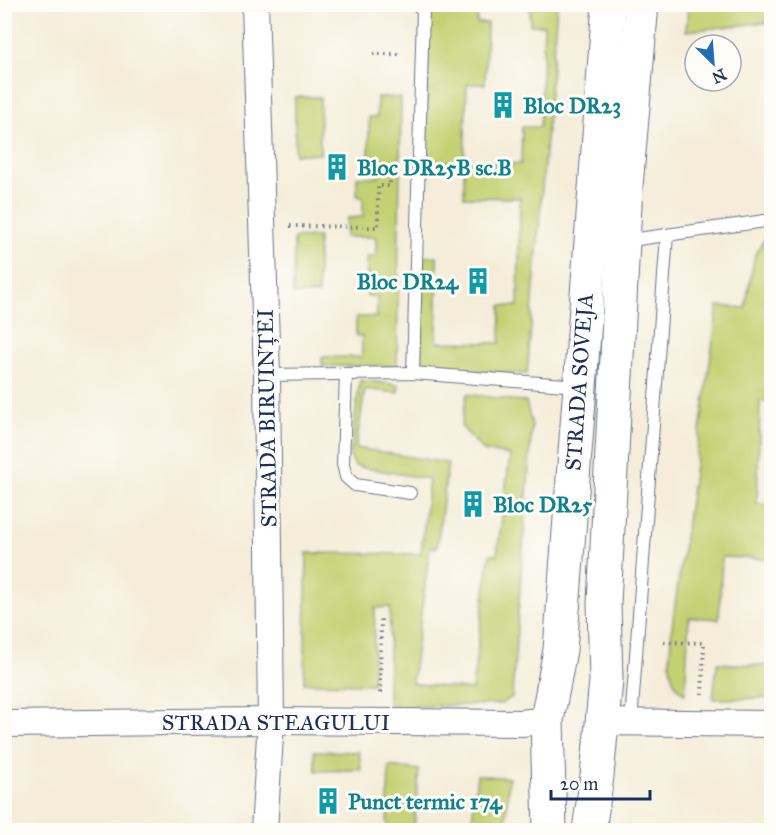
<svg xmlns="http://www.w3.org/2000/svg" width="776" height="835" viewBox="0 0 776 835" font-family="'IM FELL Great Primer',serif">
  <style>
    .green { fill: #c4d173; stroke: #708068; stroke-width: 1.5 }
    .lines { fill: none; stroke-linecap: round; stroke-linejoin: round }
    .service-casing { stroke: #677289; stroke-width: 14 }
    .minor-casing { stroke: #677289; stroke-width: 28 }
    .secondary-casing { stroke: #677289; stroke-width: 35 }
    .path { stroke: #677289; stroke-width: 4; stroke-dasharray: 1.5 4.5; stroke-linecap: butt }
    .service { stroke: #fff; stroke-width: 12 }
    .minor { stroke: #fff; stroke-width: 26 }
    .secondary { stroke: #fff; stroke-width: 33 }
    .labels { text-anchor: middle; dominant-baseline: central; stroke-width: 6; stroke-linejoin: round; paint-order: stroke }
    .culture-label { font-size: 22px; font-weight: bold; fill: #0d838f; stroke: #fdfcf7; text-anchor: start }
    .street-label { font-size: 22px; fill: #1b2f5e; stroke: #fdfcf7 }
  </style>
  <rect width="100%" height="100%" fill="#fdfcf7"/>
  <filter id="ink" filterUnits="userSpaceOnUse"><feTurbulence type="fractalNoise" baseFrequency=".0167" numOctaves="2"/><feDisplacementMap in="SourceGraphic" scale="12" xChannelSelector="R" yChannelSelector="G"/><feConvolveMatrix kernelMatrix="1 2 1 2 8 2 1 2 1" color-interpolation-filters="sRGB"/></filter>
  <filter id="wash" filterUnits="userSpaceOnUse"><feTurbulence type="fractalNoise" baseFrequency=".008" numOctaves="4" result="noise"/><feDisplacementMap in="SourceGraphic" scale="24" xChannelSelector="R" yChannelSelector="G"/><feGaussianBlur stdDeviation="1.35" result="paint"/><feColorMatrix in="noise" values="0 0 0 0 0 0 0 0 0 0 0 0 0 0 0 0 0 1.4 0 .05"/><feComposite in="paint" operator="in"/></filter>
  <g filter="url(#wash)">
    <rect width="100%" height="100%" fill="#f5edd9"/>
    <g class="green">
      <polygon points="429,5 478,5 477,23 487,23 485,84 467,84 464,162 521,164 522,127 540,127 544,25 530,25 530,5 557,5 527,374 421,367 423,257 437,256 437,342 500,343 501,306 518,306 520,198 464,197 464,163 425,161"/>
      <polygon points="688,5 771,5 771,22 686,31"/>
      <rect x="295" y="97" width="25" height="57"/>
      <polygon points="377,97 401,98 397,366 322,366 322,357 362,357 362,336 356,336 356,317 377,317 377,296 367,296 367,257 376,256 376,237 345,237 347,218 363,217 363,197 357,196 357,177 379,177 379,157 369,156 369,117 377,117"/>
      <path d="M771 236V401H760L757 504 771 505V559L722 557 719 619 689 617 685 694C663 680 671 649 672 626L718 306 745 308 755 254 766 237Z"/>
      <polygon points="318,237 318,294 293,294 294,238"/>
      <polygon points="360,380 399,385 398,393 365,389 356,448 448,463 437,547 430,547 412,683 472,690 490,554 497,555 510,455 484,451 461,426 467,394 526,402 532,425 512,697 501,704 394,707 388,702 390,607 375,608 373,684 304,683 307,553 421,554 429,479 355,466 350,456"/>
      <polygon points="717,663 771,666 771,698 713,699"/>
      <polygon points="314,751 359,752 361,770 316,771"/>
      <polygon points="389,766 419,770 414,830 387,830"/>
      <polygon points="477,775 509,778 505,830 471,830"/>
    </g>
  </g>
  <g filter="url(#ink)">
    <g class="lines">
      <defs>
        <g id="service">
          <polyline points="624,241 772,220"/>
          <polyline points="413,373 423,10 416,4"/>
          <polyline points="346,374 343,464 346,477 355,485 410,493"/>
          <polyline points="267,375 413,373 578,386"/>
          <polyline points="631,723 667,235"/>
        </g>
        <g id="minor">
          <polyline points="255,4 267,375 271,721 264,830"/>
          <polyline points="600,722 772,724"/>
          <polyline points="4,724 271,721 521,723 547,720"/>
        </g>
        <g id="secondary">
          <polyline points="550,830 547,720 560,650 609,4"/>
          <polyline points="589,830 597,776 606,681 604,603 626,186 642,4"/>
        </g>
      </defs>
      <use href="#service" class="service-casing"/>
      <use href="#minor" class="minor-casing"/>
      <use href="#secondary" class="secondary-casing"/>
      <g class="path">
        <polyline points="373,54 399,54"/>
        <polyline points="290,226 378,227 378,186 390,186 390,168 397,168"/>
        <polyline points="664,642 704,643 702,694"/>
        <polyline points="380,693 381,616"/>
      </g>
      <use href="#service" class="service"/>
      <use href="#minor" class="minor"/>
      <use href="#secondary" class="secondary"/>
    </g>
  </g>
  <defs>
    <symbol id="building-bare" viewBox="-9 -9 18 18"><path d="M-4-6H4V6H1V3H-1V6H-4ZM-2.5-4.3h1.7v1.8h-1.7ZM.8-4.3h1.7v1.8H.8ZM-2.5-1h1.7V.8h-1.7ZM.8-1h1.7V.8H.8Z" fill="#0f9aa8" stroke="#fdfcf7" stroke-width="2.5" paint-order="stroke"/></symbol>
  </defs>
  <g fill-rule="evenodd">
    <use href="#building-bare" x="484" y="86" width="38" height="38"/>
    <use href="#building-bare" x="318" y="148" width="38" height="38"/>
    <use href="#building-bare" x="459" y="262" width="38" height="38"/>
    <use href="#building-bare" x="454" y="485" width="38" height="38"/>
    <use href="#building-bare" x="309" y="782" width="38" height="38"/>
  </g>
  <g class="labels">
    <g class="culture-label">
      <text x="523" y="105">Bloc DR23</text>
      <text x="357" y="167">Bloc DR25B sc.B</text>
      <text x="458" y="281" text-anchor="end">Bloc DR24</text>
      <text x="493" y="504">Bloc DR25</text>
      <text x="348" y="801">Punct termic 174</text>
    </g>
    <g class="street-label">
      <text transform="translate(579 382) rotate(-86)">STRADA SOVEJA</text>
      <text transform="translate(267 418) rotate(-91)">STRADA BIRUINȚEI</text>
      <text x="276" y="722">STRADA STEAGULUI</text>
    </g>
  </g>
  <rect width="776" height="835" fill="none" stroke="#fdfcf7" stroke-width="24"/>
  <g transform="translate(713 63) rotate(155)"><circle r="28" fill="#fdfcf7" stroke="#a3aaba" stroke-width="1.5"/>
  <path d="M0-4.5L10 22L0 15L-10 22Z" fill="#1f6fb2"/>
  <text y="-9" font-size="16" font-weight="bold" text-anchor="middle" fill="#1b2f5e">N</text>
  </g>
  <path d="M551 790v9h99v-9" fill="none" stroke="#1b2f5e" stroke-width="3"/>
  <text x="560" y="790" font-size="18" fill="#1b2f5e" stroke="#fdfcf7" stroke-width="4.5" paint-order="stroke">20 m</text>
</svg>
